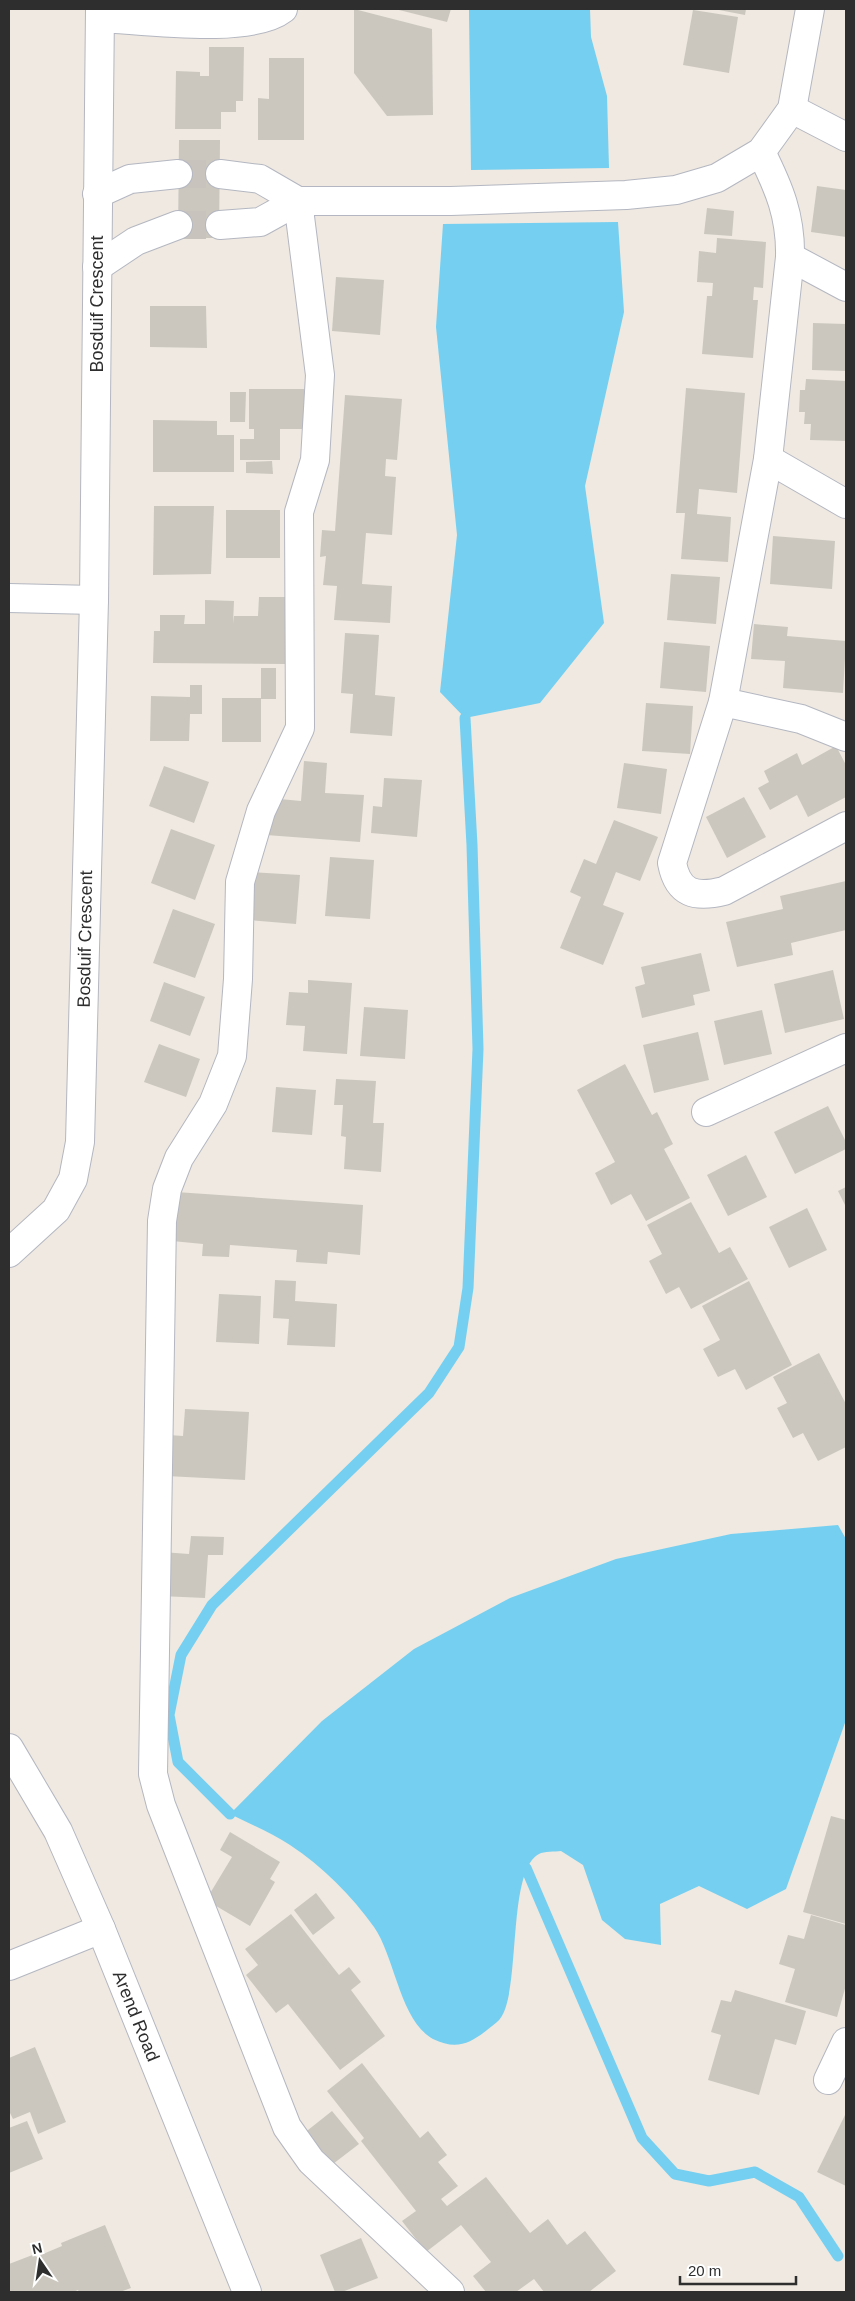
<svg xmlns="http://www.w3.org/2000/svg" width="855" height="2301" viewBox="0 0 855 2301" font-family="Helvetica,sans-serif">
  <style>
    .water { fill: #75cff0 }
    .lines { fill: none; stroke-linecap: round; stroke-linejoin: round }
    .stream { stroke: #75cff0; stroke-width: 11 }
    .building { fill: #cbc7bf }
    .minor-tunnel { stroke: #c8c4bd; stroke-width: 28; stroke-dasharray: 28 14; stroke-linecap: butt }
    .minor-casing { stroke: #b4b7c1; stroke-width: 30 }
    .minor { stroke: #fff; stroke-width: 28 }
    .labels { text-anchor: middle; dominant-baseline: central; stroke-width: 4; stroke-linejoin: round; paint-order: stroke }
    .street-label { font-size: 18px; fill: #2e2e2e; stroke: #fff }
  </style>
  <rect width="100%" height="100%" fill="#efe9e1"/>
  <g class="water">
    <polygon points="469,9 590,9 591,37 607,96 609,168 471,170"/>
    <polygon points="618,222 624,312 585,486 604,623 540,703 465,718 440,692 457,535 436,327 443,224"/>
    <path d="M838 1525 846 1539V1720L786 1889 747 1909 699 1886 660 1904 661 1945 625 1939 602 1920 583 1865 561 1851C555 1852 544 1851 539 1854 505 1872 523 2002 497 2022 476 2039 461 2053 433 2039 400 2021 395 1957 374 1927 352 1896 322 1866 290 1845 272 1833 250 1824 230 1814L322 1721 414 1649 510 1598 616 1559 731 1534Z"/>
  </g>
  <g class="lines">
    <g class="stream">
      <polyline points="230,1814 178,1762 169,1715 181,1655 212,1605 429,1393 459,1347 468,1288 478,1049 472,845 465,718"/>
      <polyline points="526,1868 642,2138 675,2174 709,2181 755,2172 799,2197 838,2256"/>
    </g>
  </g>
  <g class="building">
    <polygon points="354,9 432,29 433,115 387,116 354,73"/>
    <polygon points="395,9 451,9 447,22"/>
    <polygon points="714,9 746,9 745,15"/>
    <polygon points="693,10 738,17 729,73 683,65"/>
    <polygon points="209,47 244,47 243,101 236,101 236,112 221,112 221,129 175,129 176,71 200,72 200,76 209,76"/>
    <polygon points="269,58 304,58 304,140 258,140 258,98 269,99"/>
    <polygon points="179,140 220,140 219,238 178,238"/>
    <polygon points="817,186 846,190 846,237 811,232"/>
    <polygon points="707,208 734,211 732,236 704,234"/>
    <polygon points="717,238 766,242 763,288 754,287 753,300 758,300 753,358 702,354 707,296 712,296 713,283 697,282 699,251 716,253"/>
    <polygon points="336,277 384,280 380,335 332,331"/>
    <polygon points="150,306 206,306 207,348 150,347"/>
    <polygon points="813,323 846,324 846,371 812,370"/>
    <polygon points="806,379 846,381 846,441 810,440 811,424 804,424 805,412 799,412 800,390 805,390"/>
    <polygon points="686,388 745,393 737,493 699,489 697,514 731,517 728,562 681,559 685,513 676,513"/>
    <polygon points="249,389 304,389 304,429 280,429 280,460 240,460 240,439 254,439 254,429 249,429"/>
    <polygon points="230,392 246,392 245,422 230,422"/>
    <polygon points="345,395 402,399 397,460 386,459 385,476 396,477 392,535 366,533 362,584 392,586 390,623 334,620 337,586 323,585 326,556 320,557 322,530 335,531"/>
    <polygon points="153,420 217,421 217,435 234,435 234,472 153,472"/>
    <polygon points="272,461 273,474 246,473 246,462"/>
    <polygon points="154,506 214,506 211,574 153,575"/>
    <rect x="226" y="510" width="54" height="48"/>
    <polygon points="773,536 835,541 832,589 770,584"/>
    <polygon points="671,574 720,577 716,624 667,620"/>
    <polygon points="259,597 285,597 285,664 153,663 154,631 160,631 160,615 185,615 184,624 205,624 205,600 234,601 233,624 234,616 258,616"/>
    <polygon points="754,624 788,627 787,636 846,641 843,693 783,688 785,661 751,659"/>
    <polygon points="345,633 379,635 375,695 395,697 392,736 350,733 353,694 341,693"/>
    <polygon points="664,642 710,646 706,692 660,688"/>
    <rect x="261" y="668" width="15" height="31"/>
    <polygon points="190,685 202,685 202,714 190,714 189,741 150,741 151,696 190,697"/>
    <rect x="222" y="698" width="39" height="44"/>
    <polygon points="646,703 693,706 690,754 642,751"/>
    <polygon points="836,746 846,765 846,797 808,817 797,795 770,810 758,788 769,782 764,771 797,753 802,765"/>
    <polygon points="304,761 327,763 325,793 364,795 360,842 266,835 269,798 301,801"/>
    <polygon points="624,763 667,769 661,814 617,808"/>
    <polygon points="164,766 209,782 194,823 149,806"/>
    <polygon points="384,778 422,780 417,837 371,833 373,806 382,807"/>
    <polygon points="744,797 766,837 727,858 706,817"/>
    <polygon points="614,820 658,837 640,881 616,872 603,905 624,913 603,965 560,948 581,897 570,892 584,859 596,864"/>
    <polygon points="171,829 215,845 195,900 151,883"/>
    <polygon points="330,857 374,860 370,919 325,916"/>
    <polygon points="252,872 300,875 296,924 249,920"/>
    <polygon points="846,881 846,930 791,943 793,955 737,967 726,922 783,909 780,896"/>
    <polygon points="173,909 215,924 195,978 153,963"/>
    <polygon points="701,953 710,991 693,995 695,1005 642,1018 635,987 645,984 641,967"/>
    <polygon points="833,970 844,1019 785,1033 774,984"/>
    <polygon points="308,980 352,983 347,1054 303,1051 305,1026 286,1025 289,992 308,993"/>
    <polygon points="164,982 205,997 190,1036 150,1021"/>
    <polygon points="364,1007 408,1010 405,1059 360,1056"/>
    <polygon points="762,1010 772,1054 724,1065 714,1021"/>
    <polygon points="698,1032 709,1080 654,1093 643,1045"/>
    <polygon points="159,1044 200,1059 186,1097 144,1082"/>
    <polygon points="625,1064 652,1115 657,1112 673,1144 664,1149 690,1198 646,1221 631,1194 611,1205 595,1173 615,1162 577,1090"/>
    <polygon points="336,1079 376,1081 373,1123 384,1123 381,1172 344,1169 346,1137 341,1136 343,1105 334,1105"/>
    <polygon points="276,1087 316,1090 312,1135 272,1132"/>
    <polygon points="828,1106 846,1142 846,1149 795,1174 774,1132"/>
    <polygon points="746,1155 767,1197 728,1216 707,1175"/>
    <polygon points="846,1187 846,1207 838,1191"/>
    <polygon points="176,1192 363,1205 360,1255 328,1252 327,1264 296,1262 297,1250 230,1245 229,1257 202,1256 203,1244 172,1241"/>
    <polygon points="691,1202 719,1253 730,1247 748,1279 691,1309 679,1287 666,1294 649,1261 662,1254 647,1225"/>
    <polygon points="807,1208 827,1250 789,1268 769,1227"/>
    <polygon points="275,1280 296,1281 295,1301 337,1304 335,1347 287,1345 289,1319 273,1318"/>
    <polygon points="749,1281 792,1365 746,1390 735,1369 718,1377 703,1349 720,1340 702,1306"/>
    <polygon points="219,1294 261,1296 259,1344 216,1342"/>
    <polygon points="819,1353 846,1404 846,1447 818,1461 803,1433 793,1438 777,1408 787,1403 773,1377"/>
    <polygon points="185,1409 249,1412 245,1480 166,1476 169,1435 183,1436"/>
    <polygon points="191,1536 224,1537 223,1555 208,1555 205,1598 160,1596 162,1552 189,1554"/>
    <polygon points="831,1816 846,1820 846,1924 803,1912"/>
    <polygon points="230,1832 280,1862 270,1879 275,1882 250,1926 206,1900 232,1857 220,1850"/>
    <polygon points="316,1893 335,1918 313,1935 294,1910"/>
    <polygon points="291,1914 339,1975 349,1967 361,1982 351,1990 385,2036 340,2070 288,2004 276,2013 246,1975 258,1965 245,1949"/>
    <polygon points="811,1915 846,1925 846,1985 837,2017 785,2002 795,1969 779,1964 788,1935 804,1939"/>
    <polygon points="735,1990 806,2011 796,2045 775,2039 759,2095 708,2080 721,2035 711,2032 721,2000 731,2002"/>
    <polygon points="35,2047 66,2122 38,2134 30,2112 13,2119 9,2111 9,2058"/>
    <polygon points="362,2063 420,2138 428,2131 447,2155 438,2162 458,2186 441,2199 447,2206 486,2177 530,2233 548,2219 567,2245 585,2231 616,2271 589,2292 544,2292 534,2279 516,2292 486,2292 473,2276 491,2262 461,2225 426,2252 402,2221 416,2211 361,2141 364,2138 327,2091"/>
    <polygon points="332,2111 359,2144 329,2167 303,2134"/>
    <polygon points="846,2113 846,2186 817,2172"/>
    <polygon points="27,2121 43,2159 9,2173 9,2128"/>
    <polygon points="105,2225 131,2288 120,2292 79,2292 78,2290 73,2292 9,2292 9,2264 35,2254 36,2257 62,2246 61,2243"/>
    <polygon points="361,2238 378,2278 342,2292 335,2292 320,2255"/>
  </g>
  <g class="lines">
    <g class="minor-tunnel">
      <polyline points="178,174 220,174"/>
      <polyline points="178,225 220,225"/>
    </g>
    <defs>
      <g id="minor">
        <path d="M100 18C144 20 250 35 283 9"/>
        <polyline points="792,109 846,137"/>
        <path d="M761 152C779 188 791 216 790 257L768 459 723 702 672 863C678 894 695 898 724 891L846 826"/>
        <polyline points="220,174 260,179 298,201"/>
        <polyline points="97,194 130,179 178,174"/>
        <polyline points="298,201 320,375 315,460 299,512 300,728 261,811 240,882 238,979 232,1056 213,1104 179,1158 167,1189 162,1221 153,1774 161,1805 287,2127 311,2161 450,2292"/>
        <polyline points="220,225 260,222 298,201 451,201 626,195 676,190 717,178 761,152 792,109 810,9"/>
        <polyline points="790,257 846,287"/>
        <polyline points="97,267 136,241 178,225"/>
        <polyline points="768,459 846,504"/>
        <polyline points="9,598 94,600"/>
        <polyline points="723,702 801,719 846,737"/>
        <polyline points="706,1112 846,1048"/>
        <polyline points="9,1253 56,1210 73,1179 80,1142 94,600 100,9"/>
        <polyline points="9,1748 58,1831 101,1929 247,2292"/>
        <polyline points="9,1966 101,1929"/>
        <polyline points="828,2080 846,2042"/>
      </g>
    </defs>
    <use href="#minor" class="minor-casing"/>
    <use href="#minor" class="minor"/>
  </g>
  <g class="labels">
    <g class="street-label">
      <text transform="translate(97 304) rotate(-90)">Bosduif Crescent</text>
      <text transform="translate(85 939) rotate(-89)">Bosduif Crescent</text>
      <text transform="translate(136 2016) rotate(68)">Arend Road</text>
    </g>
  </g>
  <rect width="855" height="2301" fill="none" stroke="#2e2e2e" stroke-width="20"/>
  <g transform="translate(40 2261) rotate(347)" stroke="#ffffff" stroke-width="4" paint-order="stroke">
  <path d="M0-4L9 19L0 12L-9 19Z" fill="#2e2e2e"/>
  <text y="-8" font-size="14" font-weight="bold" text-anchor="middle" fill="#2e2e2e">N</text>
  </g>
  <path d="M680 2276v8h116v-8" fill="none" stroke="#2e2e2e" stroke-width="2.5"/>
  <text x="688" y="2276" font-size="15" fill="#2e2e2e" stroke="#ffffff" stroke-width="4" paint-order="stroke">20 m</text>
</svg>
